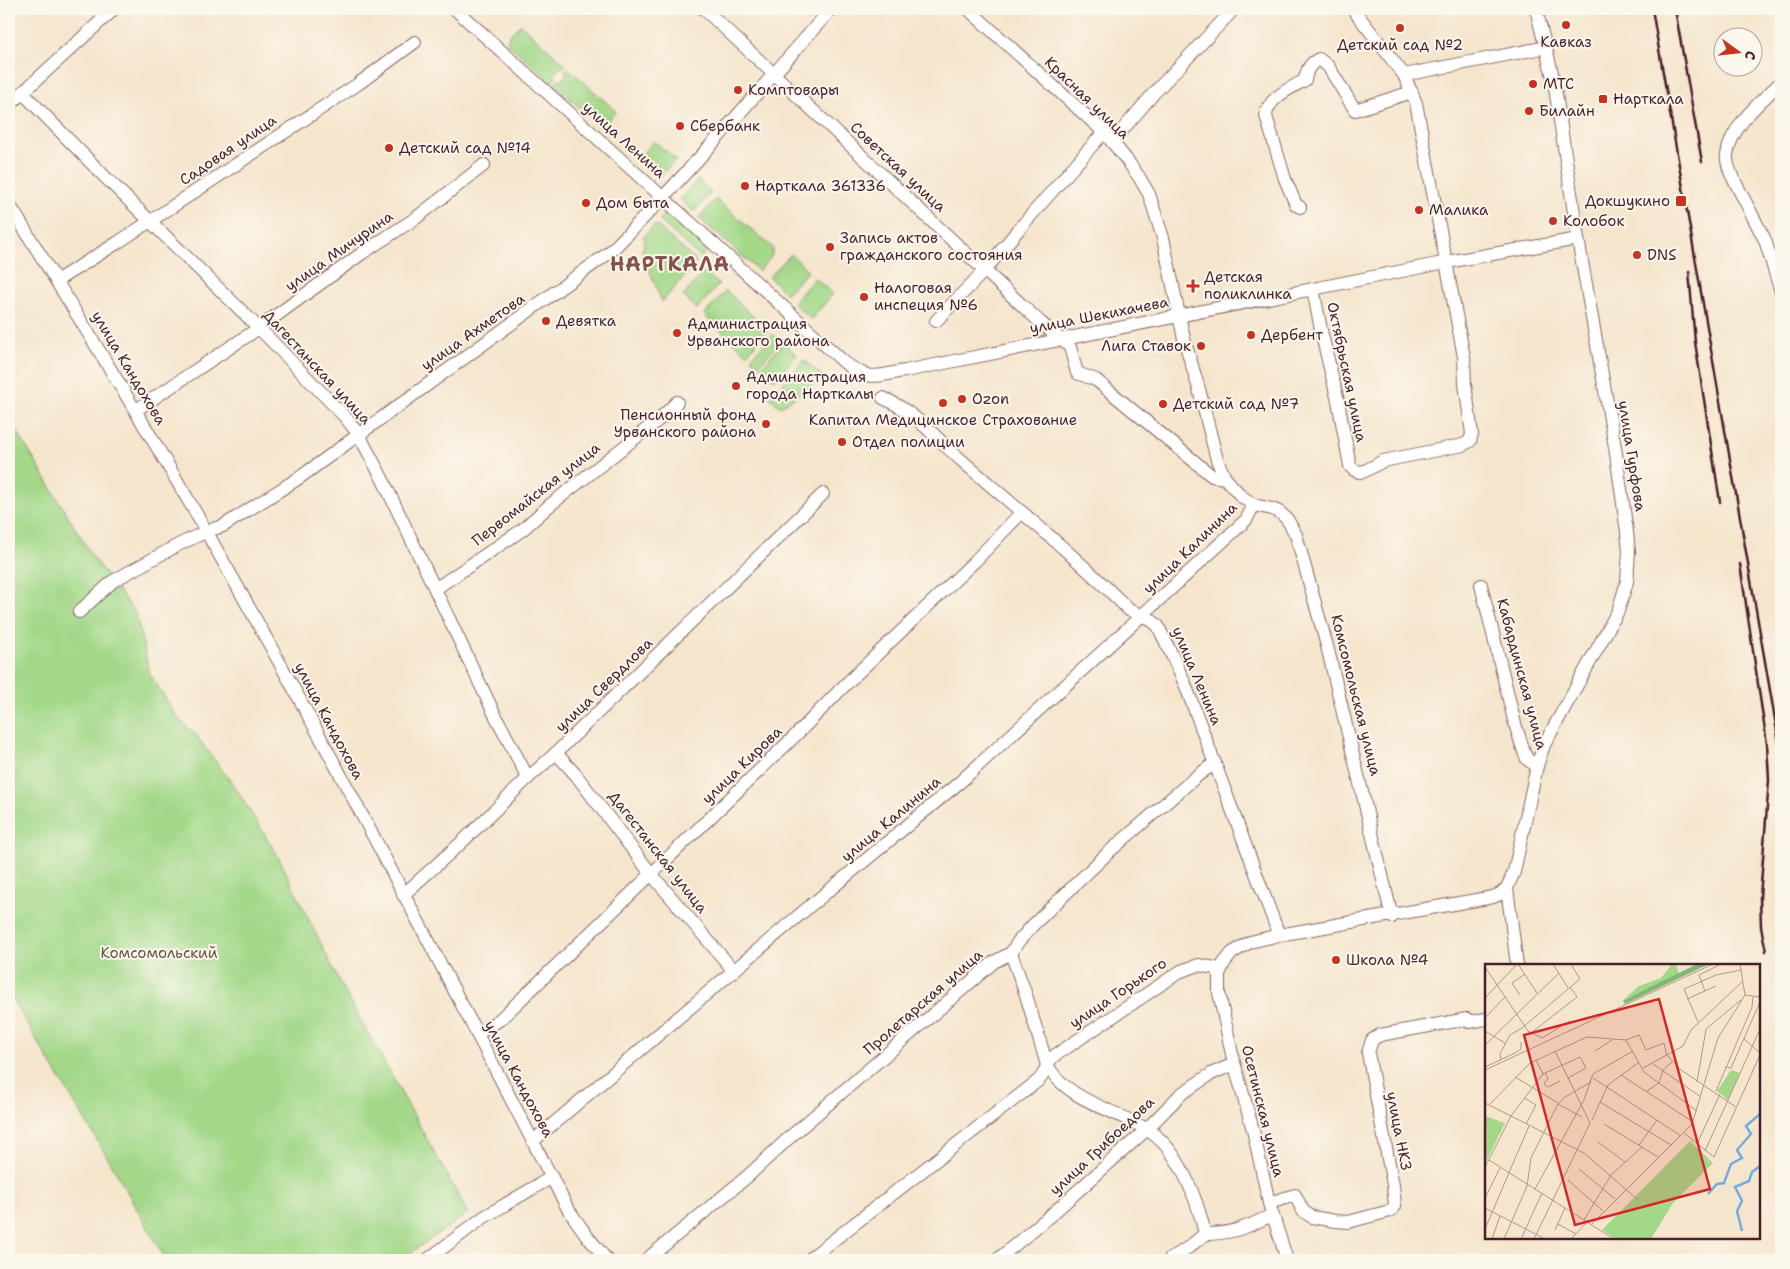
<svg xmlns="http://www.w3.org/2000/svg" width="1790" height="1269" viewBox="0 0 1790 1269" font-family="'Shantell Sans',sans-serif">
  <style>
    .green { fill: #a2d888; stroke: #767c5a }
    .lines { fill: none; stroke-linecap: round; stroke-linejoin: round }
    .minor-casing { stroke: #866463; stroke-width: 14 }
    .minor { stroke: #fff; stroke-width: 12 }
    .rail { stroke: #4a1f2b; stroke-width: 2.5 }
    .poi-dot { fill: #c8321e; stroke: #fbf7ec; stroke-width: 2 }
    .labels { text-anchor: middle; dominant-baseline: central; stroke-width: 4; stroke-linejoin: round; paint-order: stroke }
    .poi-label { font-size: 15px; fill: #4a1f2b; stroke: #fbf7ec; text-anchor: start }
    .street-label { font-size: 15px; fill: #4a1f2b; stroke: #fbf7ec }
    .park-label { font-size: 15px; fill: #645647; stroke: #fbf7ec }
    .district-label { font-size: 20px; font-weight: bold; letter-spacing: 1px; fill: #855349; stroke: #fbf7ec }
    .inset-river { fill: none; stroke: #71ace2; stroke-width: 2.5 }
    .inset-road { fill: none; stroke: #b1968c; stroke-width: 1 }
    .view { fill: #d62828; fill-opacity: 0.15; stroke: #d62828; stroke-width: 2.5 }
    .inset-edge { fill: none; stroke: #4a1f2b; stroke-width: 2.5 }
  </style>
  <rect width="100%" height="100%" fill="#fbf7ec"/>
  <filter id="ink" filterUnits="userSpaceOnUse"><feTurbulence type="fractalNoise" baseFrequency=".02" numOctaves="2"/><feDisplacementMap in="SourceGraphic" scale="10" xChannelSelector="R" yChannelSelector="G"/><feConvolveMatrix kernelMatrix="1 2 1 2 8 2 1 2 1" color-interpolation-filters="sRGB"/></filter>
  <filter id="wash" filterUnits="userSpaceOnUse"><feTurbulence type="fractalNoise" baseFrequency=".0096" numOctaves="4" result="noise"/><feDisplacementMap in="SourceGraphic" scale="20" xChannelSelector="R" yChannelSelector="G"/><feGaussianBlur stdDeviation="1.12" result="paint"/><feColorMatrix in="noise" values="0 0 0 0 0 0 0 0 0 0 0 0 0 0 0 0 0 1.4 0 .05"/><feComposite in="paint" operator="in"/></filter>
  <g filter="url(#wash)">
    <rect width="100%" height="100%" fill="#f5e5cc"/>
    <g class="green">
      <polygon points="520,24 566,65 562,68 560,67 554,75 556,77 552,82 507,43 509,36"/>
      <polygon points="568,68 616,111 602,128 554,84 559,79 561,80 567,74 565,72"/>
      <path d="M654 141 676 160 660 176 643 160C641 152 649 147 654 141Z"/>
      <polygon points="698,180 711,193 694,212 680,199"/>
      <polygon points="716,199 773,248 771,257 759,271 699,218"/>
      <polygon points="668,210 710,247 701,258 659,220"/>
      <polygon points="655,224 697,262 662,302 642,251 645,240 643,237"/>
      <polygon points="791,254 808,271 786,294 769,277"/>
      <polygon points="704,272 719,284 697,309 683,296"/>
      <polygon points="815,278 833,294 811,319 793,303"/>
      <polygon points="726,291 768,330 747,354 704,315"/>
      <polygon points="773,334 780,341 759,365 751,358"/>
      <polygon points="783,342 797,355 775,380 761,368"/>
      <polygon points="804,360 824,377 780,407 770,398"/>
      <polygon points="9,418 94,559 136,614 150,674 177,717 195,734 235,787 278,856 341,985 468,1213 400,1260 166,1260 112,1165 9,994"/>
    </g>
  </g>
  <g filter="url(#ink)">
    <g class="lines">
      <defs>
        <g id="minor">
          <path d="M455 9 845 363C873 383 874 375 905 371L1447 262 1578 239"/>
          <polyline points="704,9 1041,323 1070,347 1077,373 1096,380 1212,476 1225,478"/>
          <polyline points="968,9 1104,132 1126,159 1139,177 1149,194 1163,238 1184,339 1199,389 1217,460 1225,478 1241,496 1254,505 1272,509 1279,512 1287,519 1296,535 1327,646 1392,917"/>
          <polyline points="1404,75 1547,47"/>
          <path d="M1781 82C1761 102 1731 125 1727 155 1726 162 1729 168 1731 174L1765 240 1781 292"/>
          <polyline points="23,93 104,176 259,328 346,418 359,435 382,478 493,711 528,778"/>
          <polyline points="9,105 114,9"/>
          <polyline points="1112,142 1154,93 1234,9"/>
          <path d="M9 204C76 313 143 420 206 531 333 754 450 982 568 1209L587 1236 607 1260"/>
          <path d="M1300 207 1296 205 1285 179 1266 116C1267 98 1291 88 1305 80 1306 71 1310 63 1319 59L1328 66 1355 110 1412 92"/>
          <polyline points="56,281 117,243 358,84 415,42"/>
          <polyline points="1313,289 1322,335 1338,401 1350,466 1354,470 1359,472 1365,471 1383,461 1463,445 1470,441 1472,434 1465,384 1464,357 1416,103 1404,75 1353,9"/>
          <polyline points="936,321 985,270 1019,229 1104,132"/>
          <path d="M883 398C914 411 936 438 960 459 1017 509 1076 556 1129 610L1150 619 1158 626 1170 651 1185 684 1279 935"/>
          <polyline points="136,410 259,328 361,254 416,218 484,165"/>
          <polyline points="1481,585 1515,724 1524,752 1527,759 1537,766"/>
          <polyline points="435,589 522,530 550,505 662,417 677,402"/>
          <path d="M79 612 113 581 178 545 207 531 223 526 299 478 610 252C687 175 759 91 831 9"/>
          <polyline points="556,753 576,775 652,875 734,971"/>
          <polyline points="1507,888 1517,965"/>
          <polyline points="403,895 462,842 528,778 556,753 823,494"/>
          <path d="M1011 953 1026 995 1047 1065C1069 1103 1118 1109 1152 1133 1180 1152 1198 1202 1205 1234"/>
          <polyline points="477,1034 499,1020 511,1009 796,735 848,682 975,561 1022,512"/>
          <polyline points="533,1141 804,911 960,782 1246,520 1254,505"/>
          <polyline points="1269,1203 1295,1195 1303,1211 1312,1217 1335,1221 1348,1222 1390,1211 1395,1206 1393,1185 1368,1053 1372,1040 1380,1035 1467,1019 1469,1022 1486,1019"/>
          <polyline points="427,1260 484,1217 552,1177"/>
          <polyline points="646,1260 748,1176 791,1136 994,962 1011,953 1018,942 1033,925 1110,851 1197,776 1215,763"/>
          <path d="M808 1260 1039 1080C1046 1073 1046 1062 1054 1056L1181 971 1199 965 1220 969"/>
          <polyline points="997,1260 1052,1214 1146,1130 1181,1094 1211,1074 1234,1064"/>
          <path d="M1169 1260 1189 1247 1205 1234C1233 1234 1247 1227 1272 1215"/>
          <polyline points="1287,1260 1269,1203 1253,1130 1233,1059 1219,993 1219,974 1224,963 1232,953 1250,942 1279,935 1493,897 1500,894 1507,888 1514,872 1537,766 1544,745 1618,611 1627,582 1629,551 1627,532 1615,447 1578,239 1554,81 1536,9"/>
        </g>
      </defs>
      <use href="#minor" class="minor-casing"/>
      <use href="#minor" class="minor"/>
      <g class="rail">
        <polyline points="1652,9 1781,754"/>
        <polyline points="1675,9 1702,162"/>
        <polyline points="1689,272 1695,342 1720,502"/>
        <polyline points="1740,564 1767,744 1769,780 1760,897 1761,927 1766,951"/>
      </g>
    </g>
  </g>
  <g class="poi-dot">
    <circle cx="1566" cy="25" r="5"/>
    <circle cx="1400" cy="28" r="5"/>
    <circle cx="1533" cy="84" r="5"/>
    <circle cx="738" cy="90" r="5"/>
    <rect x="1598" y="94" width="10" height="10" rx="2.5"/>
    <circle cx="1529" cy="111" r="5"/>
    <circle cx="680" cy="126" r="5"/>
    <circle cx="389" cy="148" r="5"/>
    <circle cx="745" cy="186" r="5"/>
    <rect x="1675" y="195" width="12" height="12" rx="2.5"/>
    <circle cx="586" cy="203" r="5"/>
    <circle cx="1419" cy="210" r="5"/>
    <circle cx="1553" cy="221" r="5"/>
    <circle cx="830" cy="247" r="5"/>
    <circle cx="1637" cy="255" r="5"/>
    <path d="M1190.5 278.5h5v5h5v5h-5v5h-5v-5h-5v-5h5z"/>
    <circle cx="864" cy="297" r="5"/>
    <circle cx="546" cy="321" r="5"/>
    <circle cx="677" cy="333" r="5"/>
    <circle cx="1251" cy="335" r="5"/>
    <circle cx="1201" cy="346" r="5"/>
    <circle cx="736" cy="386" r="5"/>
    <circle cx="962" cy="399" r="5"/>
    <circle cx="943" cy="403" r="5"/>
    <circle cx="1163" cy="404" r="5"/>
    <circle cx="766" cy="424" r="5"/>
    <circle cx="842" cy="442" r="5"/>
    <circle cx="1336" cy="960" r="5"/>
  </g>
  <g class="labels">
    <g class="poi-label">
      <text x="1566" y="42" text-anchor="middle">Кавказ</text>
      <text x="1400" y="45" text-anchor="middle">Детский сад №2</text>
      <text x="1543" y="84">МТС</text>
      <text x="748" y="90">Комптовары</text>
      <text x="1613" y="99">Нарткала</text>
      <text x="1539" y="111">Билайн</text>
      <text x="690" y="126">Сбербанк</text>
      <text x="399" y="148">Детский сад №14</text>
      <text x="755" y="186">Нарткала 361336</text>
      <text x="1670" y="201" text-anchor="end">Докшукино</text>
      <text x="596" y="203">Дом быта</text>
      <text x="1429" y="210">Малика</text>
      <text x="1563" y="221">Колобок</text>
      <text x="840" y="238">Запись актов<tspan x="840" dy="17">гражданского состояния</tspan></text>
      <text x="1647" y="255">DNS</text>
      <text x="1204" y="277">Детская<tspan x="1204" dy="17">поликлинка</tspan></text>
      <text x="874" y="288">Налоговая<tspan x="874" dy="17">инспеция №6</tspan></text>
      <text x="556" y="321">Девятка</text>
      <text x="687" y="324">Администрация<tspan x="687" dy="17">Урванского района</tspan></text>
      <text x="1261" y="335">Дербент</text>
      <text x="1191" y="346" text-anchor="end">Лига Ставок</text>
      <text x="746" y="377">Администрация<tspan x="746" dy="17">города Нарткалы</tspan></text>
      <text x="972" y="399">Ozon</text>
      <text x="1173" y="404">Детский сад №7</text>
      <text x="756" y="415" text-anchor="end">Пенсионный фонд<tspan x="756" dy="17">Урванского района</tspan></text>
      <text x="943" y="420" text-anchor="middle">Капитал Медицинское Страхование</text>
      <text x="852" y="442">Отдел полиции</text>
      <text x="1346" y="960">Школа №4</text>
    </g>
    <g class="street-label">
      <text transform="translate(1087 98) rotate(44)">Красная улица</text>
      <text transform="translate(624 140) rotate(42)">улица Ленина</text>
      <text transform="translate(228 150) rotate(-34)">Садовая улица</text>
      <text transform="translate(898 167) rotate(43)">Советская улица</text>
      <text transform="translate(339 251) rotate(-35)">улица Мичурина</text>
      <text transform="translate(1099 315) rotate(-11)">улица Шекихачева</text>
      <text transform="translate(473 332) rotate(-35)">улица Ахметова</text>
      <text transform="translate(317 367) rotate(47)">Дагестанская улица</text>
      <text transform="translate(129 368) rotate(59)">улица Кандохова</text>
      <text transform="translate(1347 372) rotate(78)">Октябрьская улица</text>
      <text transform="translate(1632 456) rotate(81)">улица Гурфова</text>
      <text transform="translate(536 494) rotate(-38)">Первомайская улица</text>
      <text transform="translate(1190 548) rotate(-44)">улица Калинина</text>
      <text transform="translate(1522 674) rotate(75)">Кабардинская улица</text>
      <text transform="translate(1197 676) rotate(67)">улица Ленина</text>
      <text transform="translate(604 685) rotate(-44)">улица Свердлова</text>
      <text transform="translate(1356 695) rotate(76)">Комсомольская улица</text>
      <text transform="translate(329 721) rotate(62)">улица Кандохова</text>
      <text transform="translate(742 765) rotate(-44)">улица Кирова</text>
      <text transform="translate(891 819) rotate(-40)">улица Калинина</text>
      <text transform="translate(658 852) rotate(52)">Дагестанская улица</text>
      <text transform="translate(1118 993) rotate(-34)">улица Горького</text>
      <text transform="translate(923 1002) rotate(-41)">Пролетарская улица</text>
      <text transform="translate(519 1079) rotate(62)">улица Кандохова</text>
      <text transform="translate(1263 1111) rotate(76)">Осетинская улица</text>
      <text transform="translate(1399 1131) rotate(79)">улица НКЗ</text>
      <text transform="translate(1102 1146) rotate(-43)">улица Грибоедова</text>
    </g>
    <g class="park-label">
      <text x="159" y="953">Комсомольский</text>
    </g>
    <g class="district-label">
      <text x="670" y="264">НАРТКАЛА</text>
    </g>
  </g>
  <g transform="translate(1485 964)">
    <rect width="275" height="275" fill="#f5e5cc"/>
    <path d="M187 0H191L194 10 137 37 154 22 176 14ZM246 106 255 109 243 136 232 127ZM0 152 20 159 0 200ZM205 177 228 199 188 239 166 275H131L117 266Z" fill="#a2d888"/>
    <path d="M212 0H224L140 40 138 37 151 30Z" fill="#81b874"/>
    <path class="inset-river" d="M223 230 232 220 239 219 246 200 257 194 252 186 266 170 261 162 275 150M257 267 252 247 257 237 250 223 264 217 267 208 275 202"/>
    <path class="inset-road" d="M33 0 52 29M68 0 83 24M255 0 260 31 275 33M0 3 43 67 57 74 85 57M220 27 214 11 236 0M35 31 27 19 40 10M0 34 32 0M202 35 231 22M0 54 20 33M213 58 199 25 231 11 256 6M0 67 20 79M46 69 92 33 85 23M259 75 275 89M141 76 159 108 212 147M0 81 74 9M110 87 127 76M183 92 196 106 251 143M16 96 15 90 25 71 37 64 95 15 86 0M51 96 58 110M168 100 216 133M0 103 30 89 36 85V78M240 103 246 104 275 38M158 104 198 82 206 66 258 17M0 106 228 0M60 109 63 114 59 120 63 123 75 117M136 111 208 158M30 113 73 139M83 114 101 104 95 93 58 110 26 152 99 189 153 236M108 114 196 172M212 118 221 65 256 36M162 127 174 119 178 106 187 98M231 127 267 43 268 33M39 134 51 141 41 160M115 138 186 181M0 139 26 152 0 203M5 140 45 99 102 73 141 76 154 71 161 86 179 79 182 92M73 140 97 153M107 156 123 121 153 99M119 160 173 193M199 169 229 193 275 91M113 178 140 198M212 180 235 130M154 181 172 156M220 187 275 65M4 196 129 275M94 205 130 235M83 216 118 247M50 225 99 136 108 110 148 87M0 234 15 204M0 244 60 275M99 256 126 211 157 183M73 260 91 270M106 261 207 160 233 74 260 31M0 265 44 162M70 266 80 244M7 275 15 252M19 275 42 222 46 194 73 140 80 133 106 118M36 275 57 229M49 275 105 159 70 87M86 275 102 258"/>
    <path class="view" d="M174 35 225 225 90 261 39 71Z"/>
    <rect width="275" height="275" class="inset-edge"/>
  </g>
  <rect width="1790" height="1269" fill="none" stroke="#fbf7ec" stroke-width="30"/>
  <g transform="translate(1738 52) rotate(105)"><circle r="24" fill="#fbf7ec" stroke="#b4a19f"/>
  <path d="M0-4L9 19L0 12L-9 19Z" fill="#c8321e"/>
  <text y="-8" font-size="14" font-weight="bold" text-anchor="middle" fill="#4a1f2b">С</text>
  </g>
</svg>
